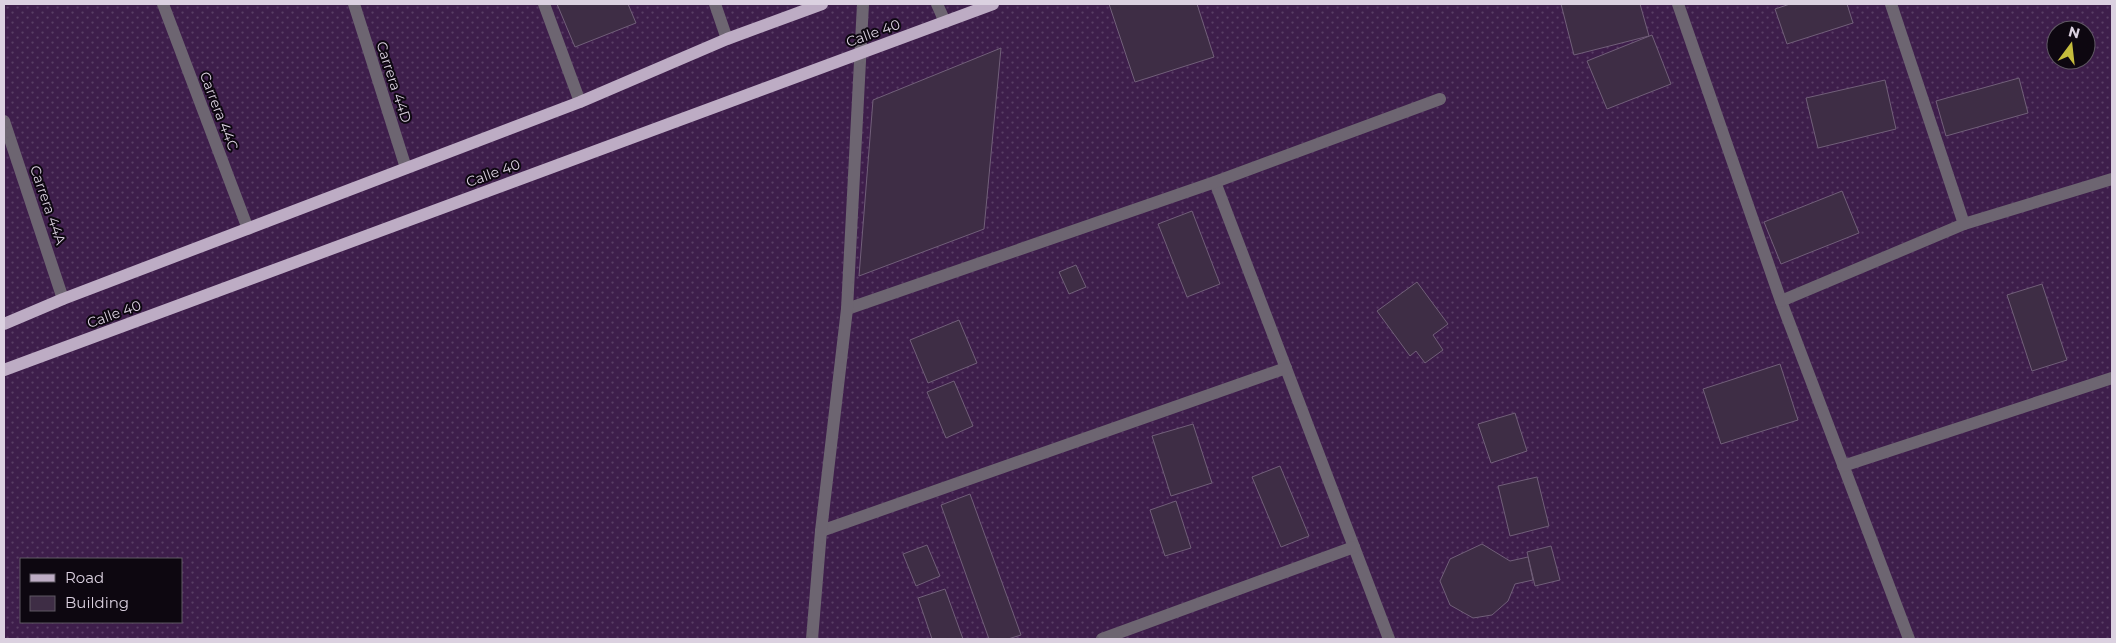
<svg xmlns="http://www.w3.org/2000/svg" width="2116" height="643" viewBox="0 0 2116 643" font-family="Montserrat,sans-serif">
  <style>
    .grass { fill: url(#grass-dots); fill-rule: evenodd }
    .building { fill: #3e2d45; stroke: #715f79 }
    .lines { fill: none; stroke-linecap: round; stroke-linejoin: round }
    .minor { stroke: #6d6571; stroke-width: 12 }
    .major { stroke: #bdacc4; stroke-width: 12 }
    .labels { text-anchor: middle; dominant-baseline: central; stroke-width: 4; stroke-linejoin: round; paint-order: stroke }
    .street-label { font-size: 14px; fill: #dbd1e0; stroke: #0d0710 }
  </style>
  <defs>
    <pattern id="grass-dots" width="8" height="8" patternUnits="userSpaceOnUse" patternTransform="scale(1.25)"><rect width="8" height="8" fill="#3e1e4b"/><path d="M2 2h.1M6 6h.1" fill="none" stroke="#593e65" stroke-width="1.8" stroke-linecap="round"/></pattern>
  </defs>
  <rect width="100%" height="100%" fill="#28192f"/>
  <path class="grass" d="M4 4H2112V639H4ZM2056 30H2086V60H2056ZM21 559H181V622H21Z"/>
  <g class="building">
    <polygon points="557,4 628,4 636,23 575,47"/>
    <polygon points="1109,4 1197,4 1214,57 1135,82"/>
    <polygon points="1561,4 1640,4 1649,36 1574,55"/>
    <polygon points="1790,4 1847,4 1853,23 1787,44 1775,9"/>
    <polygon points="1652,35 1671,84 1607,109 1587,61"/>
    <polygon points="1001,48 984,229 859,276 873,100"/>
    <polygon points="2019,78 2028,113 1946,136 1936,101"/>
    <polygon points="1885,80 1896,129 1818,148 1806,98"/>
    <polygon points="1842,191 1859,233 1781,264 1764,222"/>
    <polygon points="1192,211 1220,284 1187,297 1158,224"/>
    <polygon points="1076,265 1086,287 1069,294 1059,272"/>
    <polygon points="1417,282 1448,324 1433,335 1443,350 1425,363 1416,351 1410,356 1377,311"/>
    <polygon points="2042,284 2067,360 2032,371 2007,295"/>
    <polygon points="959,320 977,363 928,383 910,340"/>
    <polygon points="1780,364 1798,420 1721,444 1703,389"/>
    <polygon points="954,381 973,426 946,438 927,392"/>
    <polygon points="1515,413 1527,451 1491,463 1478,424"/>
    <polygon points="1193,424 1212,483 1171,496 1152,436"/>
    <polygon points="1280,466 1309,536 1281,547 1252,477"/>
    <polygon points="1537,477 1549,526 1510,536 1498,486"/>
    <polygon points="970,494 1021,635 1008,639 989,639 941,505"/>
    <polygon points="1176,501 1191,548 1165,556 1150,510"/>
    <polygon points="1482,544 1510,561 1528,557 1533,580 1515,584 1508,601 1492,615 1473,618 1450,605 1440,581 1450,559"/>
    <polygon points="927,545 940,576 916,586 903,554"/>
    <polygon points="1551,546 1560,580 1535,586 1527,552"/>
    <polygon points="945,589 963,639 932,639 918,598"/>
  </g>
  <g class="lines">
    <g class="minor">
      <polyline points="163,4 248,229"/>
      <polyline points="354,4 406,168"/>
      <polyline points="544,4 580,102"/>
      <polyline points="715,4 727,39"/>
      <polyline points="937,4 945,22"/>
      <polyline points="1678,4 1781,301 1909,639"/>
      <polyline points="1891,4 1964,224"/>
      <polyline points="4,121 63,299"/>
      <polyline points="1215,182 1389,639"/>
      <polyline points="1781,301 1964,224 2112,179"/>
      <polyline points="847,309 1215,182 1440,99"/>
      <polyline points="1843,466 2112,378"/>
      <polyline points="821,531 1286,368"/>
      <polyline points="812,639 821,531 847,309 863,4"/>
      <polyline points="1102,639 1354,547"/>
    </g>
    <g class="major">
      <polyline points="4,324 63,299 580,102 727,39 822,4"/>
      <polyline points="4,370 993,4"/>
    </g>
  </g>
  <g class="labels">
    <g class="street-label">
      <text transform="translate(873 33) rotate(-20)">Calle 40</text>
      <text transform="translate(394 82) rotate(72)">Carrera 44D</text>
      <text transform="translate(219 111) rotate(69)">Carrera 44C</text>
      <text transform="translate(493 173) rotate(-20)">Calle 40</text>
      <text transform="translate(48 205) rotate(71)">Carrera 44A</text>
      <text transform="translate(114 314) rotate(-20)">Calle 40</text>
    </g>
  </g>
  <rect width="2116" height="643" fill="none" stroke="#dbd1e0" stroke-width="10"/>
  <rect x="20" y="558" width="162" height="65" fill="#0d0710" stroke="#5f5863"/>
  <rect x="30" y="574" width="25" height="8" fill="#bdacc4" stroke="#5f5863"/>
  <text x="65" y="583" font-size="15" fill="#dbd1e0">Road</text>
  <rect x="30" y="596" width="25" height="15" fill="#3e2d45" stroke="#5f5863"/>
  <text x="65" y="608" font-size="15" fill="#dbd1e0">Building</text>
  <g transform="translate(2071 45) rotate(15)"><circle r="24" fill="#0d0710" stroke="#5f5863"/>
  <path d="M0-4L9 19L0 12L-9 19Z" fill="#c5bc3d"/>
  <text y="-8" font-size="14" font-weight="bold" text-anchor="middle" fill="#dbd1e0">N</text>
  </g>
</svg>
